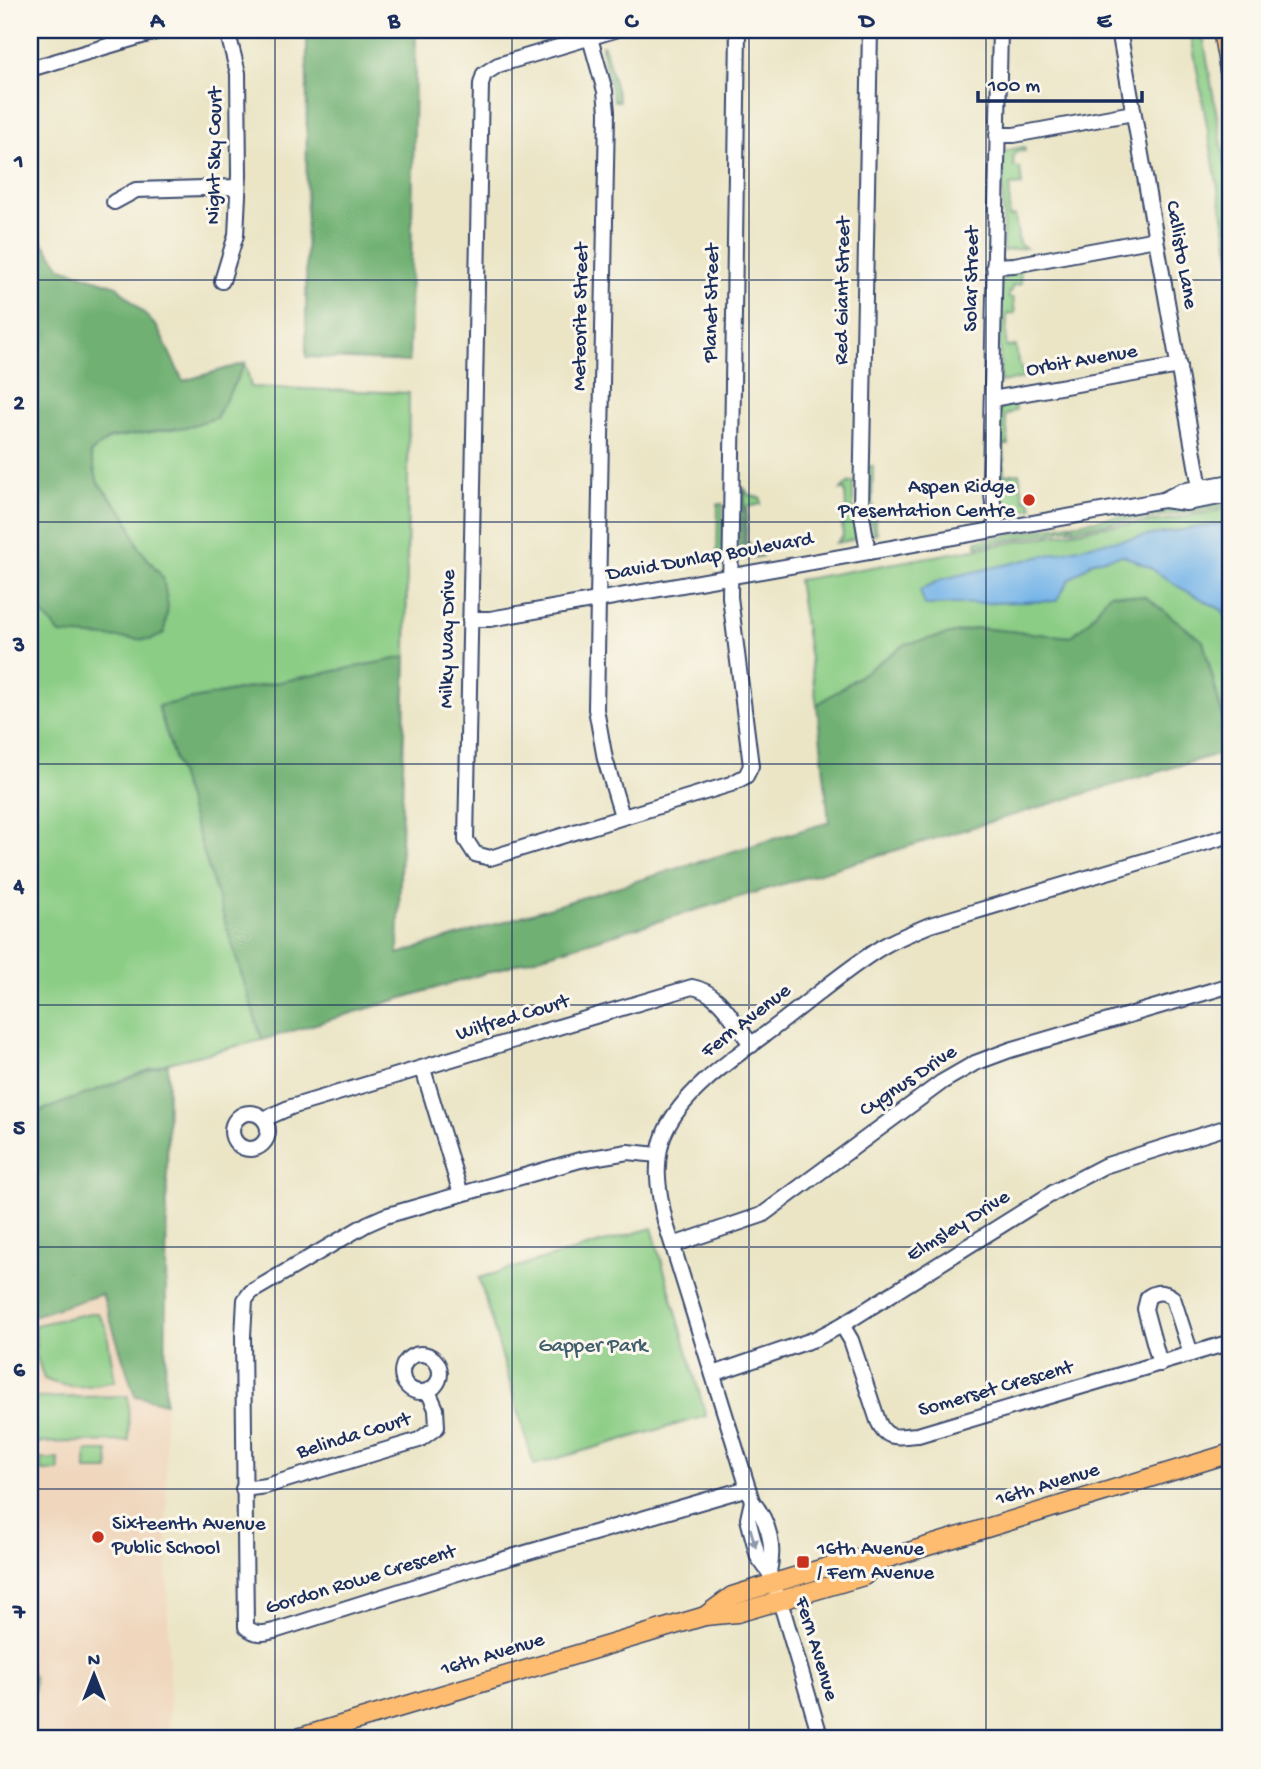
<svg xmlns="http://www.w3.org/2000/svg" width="1261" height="1769" viewBox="0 0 1261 1769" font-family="'Gochi Hand',sans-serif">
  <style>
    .built { fill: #efd6bc }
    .green { fill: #8bcd85; stroke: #537e72; stroke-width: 2 }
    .forest { fill: #70b072; stroke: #467068; stroke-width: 2 }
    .water { fill: #73b4e8; stroke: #4772a3; stroke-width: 2 }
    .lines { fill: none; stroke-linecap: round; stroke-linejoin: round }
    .minor-casing { stroke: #3a4a6e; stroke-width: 18 }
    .major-casing { stroke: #3a4a6e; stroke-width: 21 }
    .minor { stroke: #fff; stroke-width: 14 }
    .major { stroke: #fdbc70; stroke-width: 18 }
    .oneway { fill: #8d97ae }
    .grid { fill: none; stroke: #1b2f5e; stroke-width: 2; stroke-opacity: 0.55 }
    .poi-dot { fill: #c8321e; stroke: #fbf7ec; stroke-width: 2.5 }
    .labels { text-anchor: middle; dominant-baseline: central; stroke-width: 6; stroke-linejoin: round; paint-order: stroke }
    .street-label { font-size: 21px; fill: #1b2f5e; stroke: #fbf7ec }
    .poi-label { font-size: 21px; fill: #1b2f5e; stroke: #fbf7ec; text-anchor: start }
    .park-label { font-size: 21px; fill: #3d5e6a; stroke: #fbf7ec }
    .neatline { fill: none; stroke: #1b2f5e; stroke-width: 2.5 }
    .grid-label { font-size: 23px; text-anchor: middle; font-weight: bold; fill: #1b2f5e }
  </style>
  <rect width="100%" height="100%" fill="#fbf7ec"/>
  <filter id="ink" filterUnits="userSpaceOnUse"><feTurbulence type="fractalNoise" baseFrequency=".0143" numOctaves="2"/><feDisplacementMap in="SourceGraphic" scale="14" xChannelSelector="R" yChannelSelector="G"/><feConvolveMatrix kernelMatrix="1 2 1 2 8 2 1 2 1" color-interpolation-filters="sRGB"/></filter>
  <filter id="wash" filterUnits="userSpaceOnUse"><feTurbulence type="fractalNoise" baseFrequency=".00686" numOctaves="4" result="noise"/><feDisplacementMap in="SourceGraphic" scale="28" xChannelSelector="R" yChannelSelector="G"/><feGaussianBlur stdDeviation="1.57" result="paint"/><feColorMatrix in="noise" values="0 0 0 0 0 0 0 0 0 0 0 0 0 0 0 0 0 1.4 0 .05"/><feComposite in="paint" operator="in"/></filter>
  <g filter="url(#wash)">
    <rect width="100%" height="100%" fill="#ebe5c6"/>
    <polygon class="built" points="102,1294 135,1396 165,1403 170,1739 32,1739 34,1678 30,1670 30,1317"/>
    <g class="green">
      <polygon points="726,30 731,30 731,89 726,89 727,52 729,51"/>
      <polygon points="1190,30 1202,30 1231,197 1231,261"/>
      <polygon points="602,45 604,46 619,101 614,101 602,53"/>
      <polygon points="1024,147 1025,151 1016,152 1013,157 1014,167 1020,168 1022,185 1010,186 1009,217 1015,216 1019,244 1026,248 1003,251 1003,153 1008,150"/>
      <polygon points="1020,271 1021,284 1012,286 1012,291 1009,292 1009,298 1013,298 1015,313 1007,314 1006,347 1016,346 1018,361 1025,378 1000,382 1000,283 1007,274"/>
      <polygon points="245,363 251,387 409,393 406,657 158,706 262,1040 168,1063 30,1115 30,574 42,613 163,578 139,548 126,516 98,483 90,453 110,438 186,427 216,418"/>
      <polygon points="1015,403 1016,410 1005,416 1009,445 1004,445 1004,475 1019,473 1024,500 1029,499 1033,508 1008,512 1002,511 997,476 998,416 1001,408"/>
      <polygon points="868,466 873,466 872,501 877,533 873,534 868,505"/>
      <polygon points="853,482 853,505 858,537 852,540 836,543 843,536 841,511 846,509 845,490 841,490 848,483"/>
      <polygon points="738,489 743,489 741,558 738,559"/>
      <polygon points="745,489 749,495 761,498 761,504 747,507 746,543 750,543 751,550 755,550 756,555 763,556 746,559 744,557"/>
      <path d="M1231 501V505C1179 515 1126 519 1073 529L1072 524C1125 514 1178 510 1231 501Z"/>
      <polygon points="718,504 723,504 722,561 717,564"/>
      <polygon points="1231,508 1231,747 1203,641 1110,593 1089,621 1071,637 977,628 906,644 817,705 798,580 1106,526 1166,520"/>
      <polygon points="1070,524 1070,529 1059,529 1059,531 976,546 976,541"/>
      <polygon points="652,1228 706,1416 534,1465 479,1278"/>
      <path d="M90 1313H98L106 1327 115 1381C89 1387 69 1390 44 1379L36 1354 35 1325Z"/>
      <polygon points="128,1396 129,1441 30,1443 30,1398"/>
      <polygon points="86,1451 108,1451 109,1470 86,1470"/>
      <polygon points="41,1459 58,1459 59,1471 41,1471"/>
      <polygon points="30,1670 34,1678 32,1739 30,1739"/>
    </g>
    <g class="forest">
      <polygon points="307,30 416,30 409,362 306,357"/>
      <polygon points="37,235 62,268 117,286 157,327 183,381 245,363 216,418 186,427 110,438 90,453 98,483 126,516 139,548 163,578 168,606 164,633 151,640 60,634 42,613 30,574 30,239"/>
      <polygon points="1110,593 1146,597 1203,641 1231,750 262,1040 158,706 406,657 398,954 829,822 817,705 906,644 977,628 1071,637 1089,621"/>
      <polygon points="168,1063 165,1403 135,1396 102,1294 30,1317 30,1115"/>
    </g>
    <polygon class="water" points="1231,522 1231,625 1222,610 1179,587 1149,567 1123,555 1094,561 1069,580 1056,601 925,605 920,590 942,579 1096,544"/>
  </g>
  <g filter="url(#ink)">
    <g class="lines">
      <defs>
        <g id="minor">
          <polyline points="615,30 498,65 484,74 481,84 466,840 475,854 490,858 731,784 746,776 751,766 730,597 738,30"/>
          <polyline points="1119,30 1200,488"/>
          <polyline points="590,38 605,91 607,112 596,709 605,759 622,816"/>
          <polyline points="30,69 162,30"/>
          <polyline points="997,135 1014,135 1133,113"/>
          <polyline points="114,202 136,190 238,187"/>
          <polyline points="994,266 1014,265 1156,239"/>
          <polyline points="222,281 236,235 239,175 238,73 227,30"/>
          <polyline points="992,399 1179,366"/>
          <polyline points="1163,500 1181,491 1231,482"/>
          <polyline points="996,529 990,477 1000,30"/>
          <polyline points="868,552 861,509 870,30"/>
          <polyline points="470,619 490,619 1163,500 1186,503 1231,495"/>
          <polyline points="423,1069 461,1194"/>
          <circle cx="250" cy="1131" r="18"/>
          <path d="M264 1119 291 1107 692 987C721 992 734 1024 752 1045"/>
          <path d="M658 1155 628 1152 580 1160 385 1216 367 1224 251 1292 245 1300 243 1336 246 1627C256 1635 262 1634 274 1631L464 1571 748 1488"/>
          <polyline points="673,1245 762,1215 942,1082 975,1063 1010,1050 1231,985"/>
          <path d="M842 1325 851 1340 878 1421C887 1442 899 1436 918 1435L1231 1342"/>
          <circle cx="421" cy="1373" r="19"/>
          <path d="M1160 1364 1145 1309 1148 1297C1157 1291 1164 1291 1173 1298L1191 1354"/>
          <polyline points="713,1374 815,1339 842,1325 1056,1191 1104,1166 1231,1126"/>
          <polyline points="243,1489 266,1486 419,1440 437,1427 436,1409 428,1391"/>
          <polyline points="752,1501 748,1519 758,1557 769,1572 784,1614 821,1739"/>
          <path d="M769 1572C775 1546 769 1522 752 1501L665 1221C658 1190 653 1162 665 1132 685 1086 749 1048 788 1017 819 993 849 967 882 947 897 938 914 932 930 925L1231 835"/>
        </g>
        <g id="major">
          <polyline points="1222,30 1231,82"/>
          <polyline points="705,1616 732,1596 754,1589 854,1559 879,1561 1231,1453"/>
          <polyline points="294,1739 705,1616 737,1613 864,1576 879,1561"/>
        </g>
      </defs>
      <use href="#minor" class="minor-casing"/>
      <use href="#major" class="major-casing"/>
      <use href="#minor" class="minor"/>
      <use href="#major" class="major"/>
    </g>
    <defs><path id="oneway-solid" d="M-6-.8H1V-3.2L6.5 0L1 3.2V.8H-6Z" transform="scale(1.75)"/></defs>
    <use class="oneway" href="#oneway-solid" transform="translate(753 1538) rotate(74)"/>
  </g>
  <path class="grid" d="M275 30V1739M512 30V1739M749 30V1739M986 30V1739M30 280H1231M30 522H1231M30 764H1231M30 1005H1231M30 1247H1231M30 1489H1231"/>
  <g class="poi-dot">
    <circle cx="1029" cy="500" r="7"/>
    <circle cx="98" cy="1537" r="7"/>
    <rect x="796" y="1555" width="14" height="14" rx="3.5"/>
  </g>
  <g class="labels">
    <g class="street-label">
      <text transform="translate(216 156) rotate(-89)">Night Sky Court</text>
      <text transform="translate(1180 255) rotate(80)">Callisto Lane</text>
      <text transform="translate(973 279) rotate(-89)">Solar Street</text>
      <text transform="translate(844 291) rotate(-89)">Red Giant Street</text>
      <text transform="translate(713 303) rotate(-89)">Planet Street</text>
      <text transform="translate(582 317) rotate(-89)">Meteorite Street</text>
      <text transform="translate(1082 362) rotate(-10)">Orbit Avenue</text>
      <text transform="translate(710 558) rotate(-10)">David Dunlap Boulevard</text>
      <text transform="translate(449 639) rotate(-89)">Milky Way Drive</text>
      <text transform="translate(513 1019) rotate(-17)">Wilfred Court</text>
      <text transform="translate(747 1022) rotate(-38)">Fern Avenue</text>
      <text transform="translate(909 1082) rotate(-34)">Cygnus Drive</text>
      <text transform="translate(959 1227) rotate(-32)">Elmsley Drive</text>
      <text transform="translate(996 1390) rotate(-16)">Somerset Crescent</text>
      <text transform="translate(354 1437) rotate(-17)">Belinda Court</text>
      <text transform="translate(1048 1486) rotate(-17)">16th Avenue</text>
      <text transform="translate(361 1581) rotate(-17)">Gordon Rowe Crescent</text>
      <text transform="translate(815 1649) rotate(73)">Fern Avenue</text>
      <text transform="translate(493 1656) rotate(-17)">16th Avenue</text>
    </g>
    <g class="poi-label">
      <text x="1015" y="488" text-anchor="end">Aspen Ridge<tspan x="1015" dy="24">Presentation Centre</tspan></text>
      <text x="112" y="1525">Sixteenth Avenue<tspan x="112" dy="24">Public School</tspan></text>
      <text x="817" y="1550">16th Avenue<tspan x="817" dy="24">/ Fern Avenue</tspan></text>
    </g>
    <g class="park-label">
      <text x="593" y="1347">Gapper Park</text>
    </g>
  </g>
  <rect width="1261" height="1769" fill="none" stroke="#fbf7ec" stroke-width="77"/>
  <g transform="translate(94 1675)" stroke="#fbf7ec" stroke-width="5" paint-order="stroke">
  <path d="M0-5L12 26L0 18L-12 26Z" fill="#1b2f5e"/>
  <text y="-10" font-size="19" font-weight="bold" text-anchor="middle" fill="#1b2f5e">N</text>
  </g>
  <path d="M978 91v10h164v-10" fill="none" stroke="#1b2f5e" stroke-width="3.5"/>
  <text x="988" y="91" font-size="21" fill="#1b2f5e" stroke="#fbf7ec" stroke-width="5" paint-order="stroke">100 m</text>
  <rect x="38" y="38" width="1184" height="1692" class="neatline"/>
  <g class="grid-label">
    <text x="157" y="27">A</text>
    <text x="394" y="27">B</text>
    <text x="631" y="27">C</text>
    <text x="867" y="27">D</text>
    <text x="1104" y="27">E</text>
    <text x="19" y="167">1</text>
    <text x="19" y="409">2</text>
    <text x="19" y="651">3</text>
    <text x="19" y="892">4</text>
    <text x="19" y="1134">5</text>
    <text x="19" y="1376">6</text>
    <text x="19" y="1618">7</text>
  </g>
</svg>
